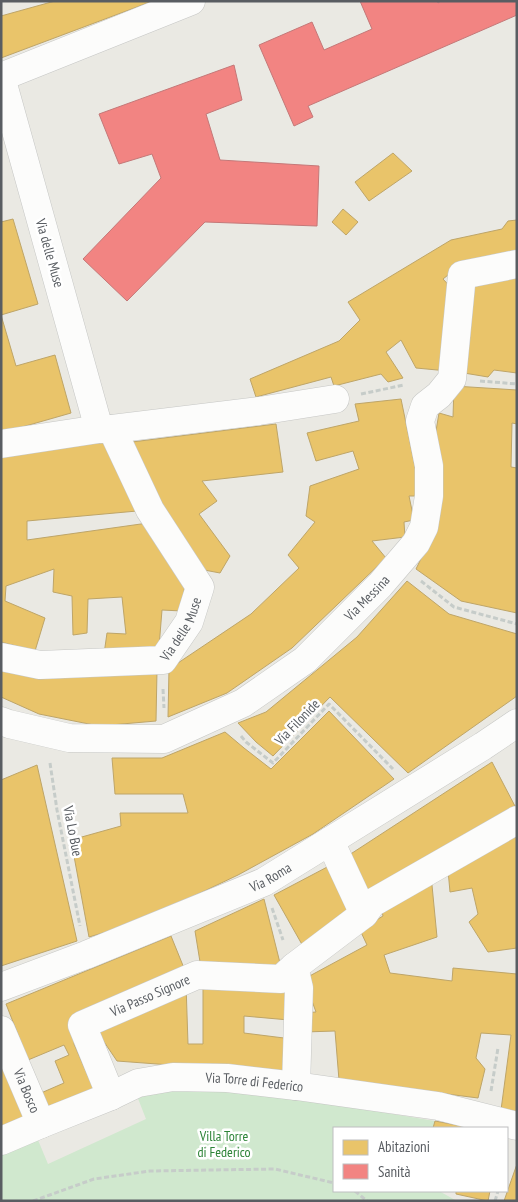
<svg xmlns="http://www.w3.org/2000/svg" width="518" height="1202" viewBox="0 0 518 1202" font-family="'PT Sans Narrow',sans-serif">
  <style>
    .green { fill: #d0e8ce }
    .homes { fill: #e9c46a; stroke: #bea568 }
    .health { fill: #f28482; stroke: #c47878 }
    .lines { fill: none; stroke-linecap: round; stroke-linejoin: round }
    .minor-casing { stroke: #c6c7c5; stroke-width: 29 }
    .path { stroke: #c6ccc9; stroke-width: 3; stroke-dasharray: 5 2.5; stroke-linecap: butt }
    .minor { stroke: #fcfcfb; stroke-width: 28 }
    .labels { text-anchor: middle; dominant-baseline: central; stroke-width: 5; stroke-linejoin: round; paint-order: stroke }
    .street-label { font-size: 14px; fill: #595d62; stroke: #fff }
    .park-label { font-size: 14px; fill: #2e8438; stroke: #fff }
  </style>
  <rect width="100%" height="100%" fill="#eae9e3"/>
  <polygon class="green" points="225,1086 435,1121 433,1128 334,1128 334,1191 439,1191 457,1201 1,1201 1,1155 38,1140 48,1164 146,1119 137,1096 175,1087"/>
  <g class="homes">
    <polygon points="55,1 153,1 1,58 1,16"/>
    <polygon points="393,153 412,171 369,201 355,182"/>
    <polygon points="343,209 358,222 346,235 332,222"/>
    <polygon points="13,219 38,304 1,315 1,222"/>
    <polygon points="517,220 517,257 458,267 443,279 456,293 448,371 416,368 401,340 386,352 403,378 388,382 381,374 334,386 331,377 256,397 250,379 339,341 360,320 348,302 451,240 502,229 508,221"/>
    <polygon points="517,273 517,373 494,370 488,377 458,372 465,284"/>
    <polygon points="1,315 16,366 55,355 71,413 1,433"/>
    <polygon points="454,386 517,390 517,424 512,423 511,467 517,468 517,613 461,601 416,569 434,532 436,431 439,413 453,417"/>
    <polygon points="401,399 421,496 409,496 414,520 404,522 405,537 372,541 386,558 292,648 227,693 168,717 169,669 251,614 299,568 288,555 315,522 306,516 310,486 359,469 353,451 316,461 307,433 359,421 355,404"/>
    <polygon points="276,424 283,472 202,481 217,501 199,514 230,556 220,573 199,569 124,443"/>
    <polygon points="104,439 137,511 27,521 27,540 148,523 185,583 182,611 162,610 159,647 104,654 107,633 126,634 122,597 88,599 87,633 73,635 72,596 53,592 54,569 6,586 5,601 45,618 35,651 1,642 1,453"/>
    <polygon points="407,581 449,614 517,634 517,696 408,773 330,697 273,756 256,742 238,723 266,712 357,637"/>
    <polygon points="1,669 39,679 157,670 156,721 99,726 39,714 1,697"/>
    <polygon points="329,711 394,779 313,834 238,875 137,923 89,937 71,840 121,826 120,813 188,813 183,794 115,794 112,758 162,758 225,732 244,748 271,769"/>
    <polygon points="492,762 517,810 367,895 346,857"/>
    <polygon points="37,765 77,941 1,966 1,780"/>
    <polygon points="517,823 517,948 488,952 469,922 478,914 472,888 450,892 448,870"/>
    <polygon points="331,865 356,913 304,948 274,895"/>
    <polygon points="431,875 437,937 384,955 390,973 452,981 453,968 517,974 517,1113 501,1110 511,1035 481,1033 476,1058 485,1069 478,1098 339,1080 335,1031 304,1032 302,1013 316,1012 304,979 367,945 360,930 383,916 380,903"/>
    <polygon points="264,899 281,967 201,968 195,931"/>
    <polygon points="171,936 186,973 80,1018 74,1044 95,1092 49,1112 41,1093 64,1083 55,1061 69,1055 64,1045 28,1060 6,1004"/>
    <polygon points="203,982 293,990 289,1020 244,1016 244,1033 292,1039 291,1074 117,1061 94,1027 186,984 188,1044 203,1044"/>
    <polygon points="1,1057 27,1119 1,1130"/>
    <polygon points="435,1121 473,1128 433,1128"/>
    <polygon points="517,1164 517,1201 504,1201"/>
    <polygon points="456,1191 490,1191 488,1201 456,1194"/>
  </g>
  <g class="health">
    <polygon points="360,1 437,1 438,3 441,1 517,1 517,15 308,106 313,117 294,126 259,45 312,22 324,50 372,29"/>
    <polygon points="234,65 242,100 206,114 220,160 319,166 317,226 205,222 127,301 83,259 161,178 152,154 119,164 99,114"/>
  </g>
  <g class="lines">
    <defs>
      <g id="minor">
        <polyline points="99,429 1,77 191,1"/>
        <polyline points="1,444 99,429 112,429"/>
        <path id="s1" d="M1 657 40 665 163 660 189 622 200 587 150 510 112 429 259 411 335 399"/>
        <path id="s2" d="M1 721 9 724 69 738 164 739 243 703 305 660 380 585 416 543 424 527 429 496V466L420 421 425 406 439 395 452 379 462 275 517 264"/>
        <polyline points="330,841 364,914"/>
        <polyline points="294,967 299,988 296,1086"/>
        <path id="s3" d="M1 987 86 955 264 882 483 746 517 723"/>
        <path id="s4" d="M1 1030 41 1124"/>
        <path id="s5" d="M111 1096 82 1025 197 975 281 979 294 967 364 914 372 903 517 820"/>
        <path id="s6" d="M1 1141 41 1124 111 1096 138 1083 173 1077 227 1078 296 1086 438 1106 517 1126"/>
      </g>
    </defs>
    <use href="#minor" class="minor-casing"/>
    <g class="path">
      <polyline points="480,381 517,384"/>
      <polyline points="361,394 404,385"/>
      <polyline points="421,581 454,607 517,624"/>
      <polyline points="163,689 164,708"/>
      <polyline points="241,736 246,742 273,763 329,704 393,769"/>
      <polyline points="50,763 57,810 80,926"/>
      <polyline points="272,908 283,940"/>
      <polyline points="491,1091 498,1048"/>
      <polyline points="355,1191 367,1201"/>
      <polyline points="33,1201 94,1179 150,1171 275,1169 334,1183"/>
      <polyline points="495,1201 498,1191"/>
    </g>
    <use href="#minor" class="minor"/>
  </g>
  <g class="labels">
    <g class="street-label">
      <text transform="translate(50 253) rotate(74)">Via delle Muse</text>
      <text stroke="none"><textPath href="#s2" startOffset="415">Via Messina</textPath></text>
      <text stroke="none"><textPath href="#s1" startOffset="199">Via delle Muse</textPath></text>
      <text transform="translate(297 722) rotate(-46)">Via Filonide</text>
      <text transform="translate(73 831) rotate(79)">Via Lo Bue</text>
      <text stroke="none"><textPath href="#s3" startOffset="291">Via Roma</textPath></text>
      <text stroke="none"><textPath href="#s5" startOffset="151">Via Passo Signore</textPath></text>
      <text stroke="none"><textPath href="#s6" startOffset="266">Via Torre di Federico</textPath></text>
      <text stroke="none"><textPath href="#s4" startOffset="66">Via Bosco</textPath></text>
    </g>
    <g class="park-label">
      <text x="224" y="1136">Villa Torre<tspan x="224" dy="16">di Federico</tspan></text>
    </g>
  </g>
  <rect width="518" height="1202" fill="none" stroke="#595d62" stroke-width="5"/>
  <rect x="333" y="1127" width="175" height="65" fill="#ffffff" stroke="#bdbec0"/>
  <rect x="343" y="1140" width="25" height="15" fill="#e9c46a" stroke="#bdbec0"/>
  <text x="378" y="1152" font-size="15" fill="#595d62">Abitazioni</text>
  <rect x="343" y="1164" width="25" height="15" fill="#f28482" stroke="#bdbec0"/>
  <text x="378" y="1177" font-size="15" fill="#595d62">Sanità</text>
</svg>
